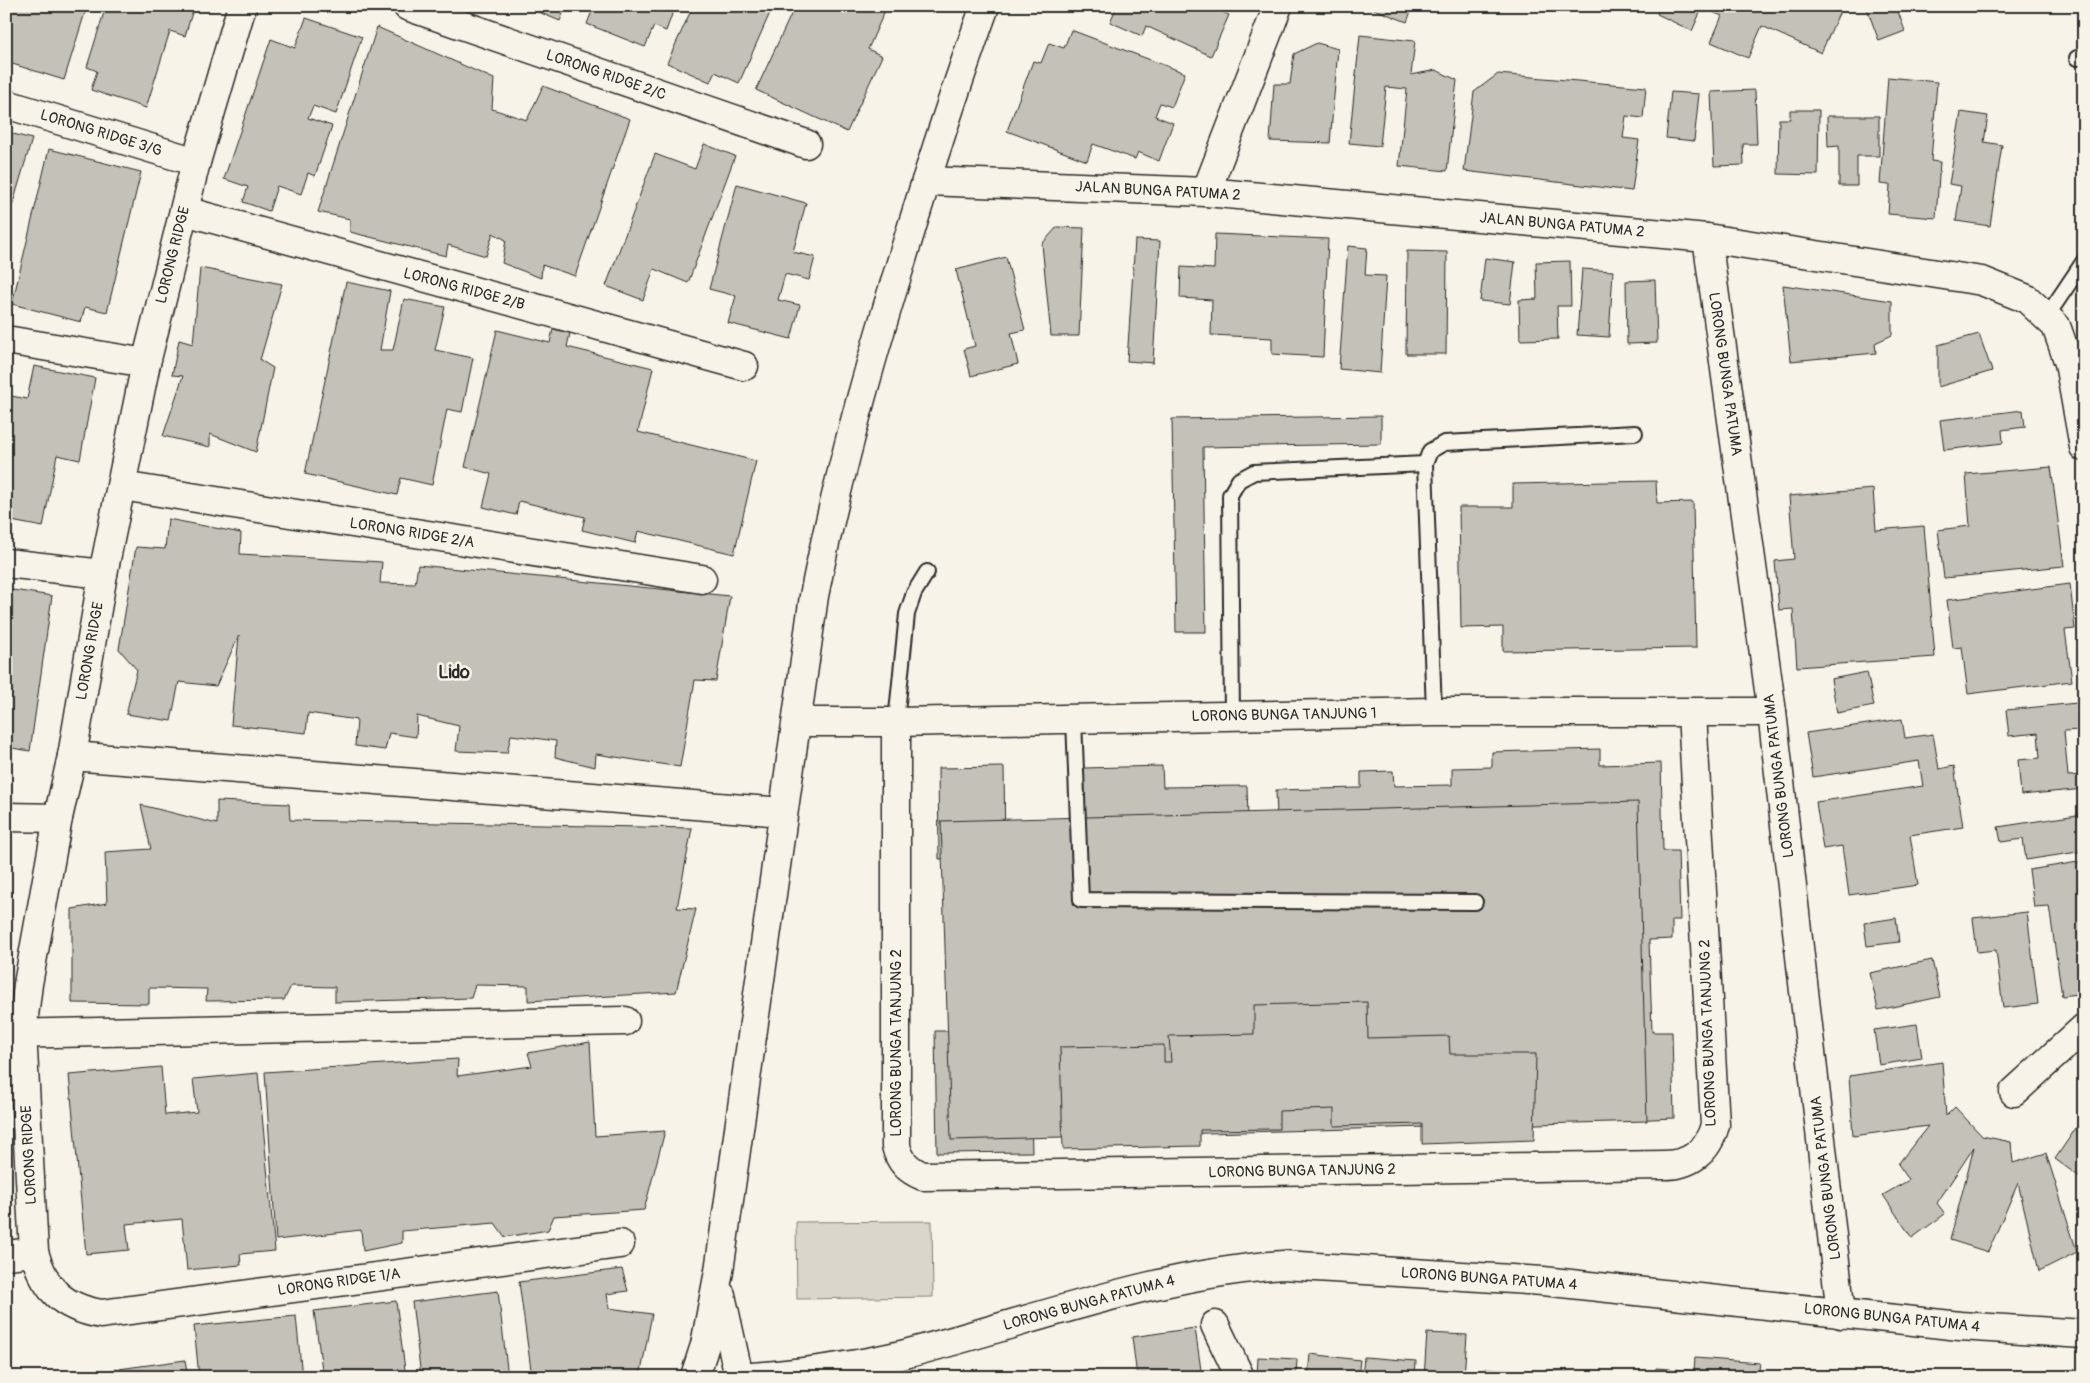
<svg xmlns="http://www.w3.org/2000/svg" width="2090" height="1383" viewBox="0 0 2090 1383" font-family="Pangolin,sans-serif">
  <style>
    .green { fill: #dad6cc; stroke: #82807c }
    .building { fill: #c4c1b9; stroke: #2b2b2b }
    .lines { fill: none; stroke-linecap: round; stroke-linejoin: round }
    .lane-casing { stroke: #2b2b2b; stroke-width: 18 }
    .street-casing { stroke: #2b2b2b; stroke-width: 31 }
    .secondary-casing { stroke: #2b2b2b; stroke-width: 31 }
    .lane { stroke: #f7f3e8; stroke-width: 14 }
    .street { stroke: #f7f3e8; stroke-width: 28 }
    .secondary { stroke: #f7f3e8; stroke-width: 28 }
    .labels { text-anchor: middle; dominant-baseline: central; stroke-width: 5; stroke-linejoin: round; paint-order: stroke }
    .street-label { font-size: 15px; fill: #2b2b2b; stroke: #f7f3e8 }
    .quarter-label { font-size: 18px; font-weight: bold; fill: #2b2b2b; stroke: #f7f3e8 }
  </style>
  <rect width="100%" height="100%" fill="#f7f3e8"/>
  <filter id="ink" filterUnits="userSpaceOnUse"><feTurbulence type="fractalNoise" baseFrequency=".02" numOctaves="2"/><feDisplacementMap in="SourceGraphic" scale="10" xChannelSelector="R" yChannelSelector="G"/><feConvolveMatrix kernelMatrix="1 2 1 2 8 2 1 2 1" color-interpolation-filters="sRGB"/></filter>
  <g filter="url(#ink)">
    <polygon class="green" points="932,1221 933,1297 797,1299 796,1222"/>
    <g class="building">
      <polygon points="6,6 87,6 64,80 6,62"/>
      <polygon points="106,6 194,6 185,36 170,31 146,108 91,90 97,71 87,67"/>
      <polygon points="524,6 566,6 560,21"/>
      <polygon points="594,6 675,6 666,31 654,26 645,47 587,24"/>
      <polygon points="693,6 773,6 739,83 715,72 710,82 667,63"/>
      <polygon points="795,6 887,6 868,49 882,56 847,132 756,90"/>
      <polygon points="1117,6 1209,6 1229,15 1211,56 1146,26 1142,36 1110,22"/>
      <polygon points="1366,6 1413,6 1407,22"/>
      <polygon points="1660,6 1703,6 1692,31 1657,14"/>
      <polygon points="1712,6 1833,6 1841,9 1821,53 1762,26 1748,58 1711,42 1722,16 1710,11"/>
      <polygon points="1866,6 1896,6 1905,31 1879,41"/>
      <polygon points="306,18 362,37 336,114 313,106 308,118 332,126 315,176 308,173 301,194 277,186 269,211 243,202 248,187 224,179 271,39 295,48"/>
      <polygon points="377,27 494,79 492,109 527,120 543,86 630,119 575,276 542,265 541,278 502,263 506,240 493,233 486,256 448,245 446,256 350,232 350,219 318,212"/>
      <polygon points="1071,30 1185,73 1172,107 1160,103 1155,116 1173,123 1159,161 1138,152 1135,159 1093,144 1087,161 1007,131 1033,61 1041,63 1049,43 1064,48"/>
      <polygon points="1360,35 1415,41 1411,75 1436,70 1457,80 1447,171 1399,166 1407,89 1386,87 1380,146 1349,143"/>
      <polygon points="1317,43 1338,49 1330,143 1270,141 1274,84 1290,84 1294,54"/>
      <polygon points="1498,74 1646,87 1643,118 1626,116 1623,138 1639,140 1632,191 1464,171 1474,92"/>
      <polygon points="1888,77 1937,82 1931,161 1940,162 1936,218 1888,214 1890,185 1880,184"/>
      <polygon points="1755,90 1757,144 1743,144 1744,165 1714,166 1711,92"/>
      <polygon points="1671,92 1699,94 1694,141 1666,138"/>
      <polygon points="1790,110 1819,110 1818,175 1778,174 1779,119 1790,119"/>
      <polygon points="1961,112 1988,116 1984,142 2002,145 1990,226 1956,221 1961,186 1949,184"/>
      <polygon points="1827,116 1879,116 1879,156 1857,156 1857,186 1839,186 1839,146 1828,147"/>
      <polygon points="6,132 32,139 6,227"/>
      <polygon points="704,144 735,156 688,283 654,269 643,300 606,286 655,154 695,169"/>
      <polygon points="49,149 141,172 107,312 85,307 81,322 12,304"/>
      <polygon points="737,184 806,203 793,252 815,257 809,280 785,274 778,300 800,305 791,339 728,323 736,296 709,289"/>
      <polygon points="1057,227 1084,228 1079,336 1051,336 1042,244"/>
      <polygon points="1215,234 1328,239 1323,357 1272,354 1272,338 1211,335 1212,300 1180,298 1181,267 1214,269"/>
      <polygon points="1135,240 1160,241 1153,363 1127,361"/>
      <polygon points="1348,246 1367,248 1365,275 1386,276 1380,373 1339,369"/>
      <polygon points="1407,251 1447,252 1446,354 1406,354"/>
      <polygon points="1006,257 1025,330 1011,333 1018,364 971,376 964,349 975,346 956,270"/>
      <polygon points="1485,258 1515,262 1510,304 1480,301"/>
      <polygon points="1570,261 1571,306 1557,306 1558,339 1520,340 1519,300 1537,299 1536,262"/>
      <polygon points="200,268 282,284 260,360 273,368 256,452 210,434 210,447 163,436 183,376 172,375 179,340 193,344"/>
      <polygon points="1582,269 1613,271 1609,337 1577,335"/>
      <polygon points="1655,280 1657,343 1627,344 1626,281"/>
      <polygon points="346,282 390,291 380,350 393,350 404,299 445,307 435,350 473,358 462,412 447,409 432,485 401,478 397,495 305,474"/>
      <polygon points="1783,285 1892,301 1892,335 1875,343 1876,353 1791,361"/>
      <polygon points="553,329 570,333 567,347 653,368 638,432 756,461 734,554 638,531 635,543 582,530 585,517 519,501 516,515 483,507 491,474 465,467 497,330 550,343"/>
      <polygon points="1979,334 1992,371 1938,387 1938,345"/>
      <polygon points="34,366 95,378 80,460 57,455 43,527 6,520 6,395 27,399"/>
      <polygon points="2023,410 2025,427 2002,430 2003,443 1944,450 1940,420"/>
      <polygon points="1381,416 1381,444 1203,447 1206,632 1176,632 1172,419"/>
      <polygon points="2051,467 2064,566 1944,578 1938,530 1970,526 1966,474"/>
      <polygon points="1656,481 1657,503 1693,502 1696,648 1503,651 1503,627 1461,628 1459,507 1513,507 1513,484"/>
      <polygon points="1873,489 1876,530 1924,526 1935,657 1797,667 1793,609 1779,610 1775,561 1794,559 1789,496"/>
      <polygon points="168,519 241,533 240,554 382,562 380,583 415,584 418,565 730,596 716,681 695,680 680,767 596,754 595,767 555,757 556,741 511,735 507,753 456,751 459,726 417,716 416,737 389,733 385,750 355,746 357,720 308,713 306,733 231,725 239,635 216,686 179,682 171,721 126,714 137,670 119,649 136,547 165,549"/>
      <polygon points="2070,584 2075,629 2065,630 2072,681 1968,694 1962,647 1953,648 1947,600"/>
      <polygon points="6,589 52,596 30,751 6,747"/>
      <polygon points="1867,672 1874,706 1837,713 1831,679"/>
      <polygon points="2077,703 2080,730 2064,731 2068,776 2084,775 2084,789 2021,795 2018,760 2040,758 2038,733 2009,736 2006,710"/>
      <polygon points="1902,719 1905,738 1933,734 1939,769 1954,766 1963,827 1910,835 1918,885 1849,895 1842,846 1823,849 1816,802 1923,786 1919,761 1813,777 1806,733"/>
      <polygon points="1600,749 1600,765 1661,763 1663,851 1678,851 1680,920 1672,920 1672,939 1649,940 1652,1032 1672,1032 1674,1118 1607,1121 1610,1077 1554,1079 1553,1039 1612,1034 1610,1018 1596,1019 1594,939 1557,940 1554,842 1495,843 1494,822 1443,824 1443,841 1385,843 1386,859 1353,860 1353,883 1312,884 1312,850 1272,851 1272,842 1176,845 1176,821 1086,824 1084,768 1162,766 1163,787 1247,786 1248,818 1277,817 1276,790 1361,788 1361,772 1393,771 1394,786 1452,785 1452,768 1492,767 1492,752"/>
      <polygon points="1004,767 1005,854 1024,854 1028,1033 1008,1033 1009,1083 1030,1082 1032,1152 937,1153 935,1031 962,1031 959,858 939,859 938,768"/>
      <polygon points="217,801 289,804 290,820 692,828 677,908 696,909 676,992 528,1001 528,986 475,985 471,998 335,1002 335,987 291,986 284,1000 206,1001 207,989 149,988 149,1004 72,1003 72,909 107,903 105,852 151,849 141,805 217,824"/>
      <polygon points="1638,802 1647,1121 951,1140 941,821"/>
      <polygon points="2084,814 2084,851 2026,860 2023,839 2001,842 1998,827"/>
      <polygon points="2084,861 2084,993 2062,996 2049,906 2034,907 2029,870"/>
      <polygon points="2027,912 2038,1004 2003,1008 1996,950 1977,952 1973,918"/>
      <polygon points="1896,918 1899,942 1867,946 1864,923"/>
      <polygon points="1932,960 1940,997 1878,1010 1870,973"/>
      <polygon points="1367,1002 1368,1038 1449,1036 1450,1054 1536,1054 1534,1140 1422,1144 1422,1124 1334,1126 1334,1109 1279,1111 1279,1129 1200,1130 1200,1146 1063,1149 1060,1047 1164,1045 1164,1062 1171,1062 1169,1036 1254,1034 1254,1005"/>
      <polygon points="1917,1024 1922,1058 1879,1065 1874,1030"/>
      <polygon points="590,1042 595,1136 665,1131 644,1210 554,1216 548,1230 505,1237 495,1223 402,1231 402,1243 363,1251 361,1230 276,1240 265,1072 458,1059 457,1076 532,1066 528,1053"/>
      <polygon points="1942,1062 1946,1116 1955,1107 1982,1136 2011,1142 2013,1163 2046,1153 2077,1252 2039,1271 2018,1183 1988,1252 1950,1240 1974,1147 1937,1203 1945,1214 1912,1238 1883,1195 1909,1180 1898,1164 1928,1126 1853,1136 1849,1076"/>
      <polygon points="161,1067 165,1115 197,1112 193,1079 258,1073 275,1251 240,1254 241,1265 187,1270 182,1219 126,1224 129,1250 86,1254 69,1075"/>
      <polygon points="2078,1125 2084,1129 2084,1180 2055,1159"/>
      <polygon points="622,1269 628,1291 607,1294 609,1308 652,1314 640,1377 532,1377 519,1282"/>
      <polygon points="498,1291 508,1377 421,1377 412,1302"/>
      <polygon points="396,1301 406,1377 323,1377 314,1311"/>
      <polygon points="296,1316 302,1377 199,1377 194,1326"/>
      <polygon points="1195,1328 1202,1377 1137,1377 1132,1337"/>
      <polygon points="1427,1333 1467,1335 1464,1377 1424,1377"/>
      <polygon points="1310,1354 1360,1360 1358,1377 1308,1377"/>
      <polygon points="1258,1357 1297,1359 1296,1377 1257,1377"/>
      <polygon points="1364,1357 1416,1361 1415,1377 1362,1377"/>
      <polygon points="1695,1358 1760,1363 1758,1377 1655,1377 1656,1368 1694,1371"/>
      <polygon points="185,1360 188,1377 112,1377 111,1370"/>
      <polygon points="1485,1368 1637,1376 1637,1377 1485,1377"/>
    </g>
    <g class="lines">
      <defs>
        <g id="lane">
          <polyline points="2077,58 2084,57"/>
          <polyline points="2047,316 2084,261"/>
          <polyline points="1434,712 1425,464 1430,451 1444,443 1635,433"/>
          <polyline points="1232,716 1230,495 1239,480 1254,472 1425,464"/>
          <polyline points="1074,719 1081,900 1475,902"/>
          <polyline points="896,722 907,614 914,593 927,572"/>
        </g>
        <g id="street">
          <path d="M242 6 196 162 146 363 103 574 72 756 58 818 28 984 22 1032 34 1252C45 1290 62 1307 101 1314L620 1244"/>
          <polyline points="407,6 806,144"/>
          <polyline points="6,104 196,162"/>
          <polyline points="926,181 1206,192 1707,238 1982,281 2027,299 2056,326 2069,363 2084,447"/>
          <polyline points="1206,192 1278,6"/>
          <polyline points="185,211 744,366"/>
          <polyline points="1707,238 1772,712 1841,1314"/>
          <polyline points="6,340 146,363"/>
          <polyline points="122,486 702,579"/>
          <polyline points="6,563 103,574"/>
          <polyline points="797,722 896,722 1434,712 1772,712"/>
          <path d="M896 722V1146C900 1162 908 1170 923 1176L1664 1165C1691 1165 1708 1151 1715 1125L1692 713"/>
          <polyline points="72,756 783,812"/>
          <polyline points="6,817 58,818"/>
          <polyline points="6,1034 625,1021"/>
          <polyline points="2014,1092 2084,1028"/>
          <polyline points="6,1255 34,1252"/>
          <polyline points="1215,1325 1240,1377"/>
        </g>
        <g id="secondary">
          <polyline points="721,1295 737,1368"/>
          <path d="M696 1373 705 1345 719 1271 814 596C836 484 866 375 900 266 926 179 954 92 985 6"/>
          <path d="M752 1377C803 1373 855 1366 905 1354 1030 1322 1153 1274 1283 1265L1543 1281 1960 1326 2084 1334"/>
        </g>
      </defs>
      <use href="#lane" class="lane-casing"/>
      <use href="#street" class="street-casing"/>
      <use href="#secondary" class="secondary-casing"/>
      <use href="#lane" class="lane"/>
      <use href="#street" class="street"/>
      <use href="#secondary" class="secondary"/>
    </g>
  </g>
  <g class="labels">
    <g class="street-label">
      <text transform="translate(606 75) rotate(19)">LORONG RIDGE 2/C</text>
      <text transform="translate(101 133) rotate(17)">LORONG RIDGE 3/G</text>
      <text transform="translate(1158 191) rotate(3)">JALAN BUNGA PATUMA 2</text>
      <text transform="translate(1562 225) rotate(5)">JALAN BUNGA PATUMA 2</text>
      <text transform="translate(173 255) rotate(-76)">LORONG RIDGE</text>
      <text transform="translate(464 289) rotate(15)">LORONG RIDGE 2/B</text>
      <text transform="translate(1725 374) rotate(82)">LORONG BUNGA PATUMA</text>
      <text transform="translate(412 533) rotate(9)">LORONG RIDGE 2/A</text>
      <text transform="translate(90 651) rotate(-80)">LORONG RIDGE</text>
      <text transform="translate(1284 715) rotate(-1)">LORONG BUNGA TANJUNG 1</text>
      <text transform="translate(1779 776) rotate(-97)">LORONG BUNGA PATUMA</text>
      <text transform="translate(1708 1033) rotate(-92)">LORONG BUNGA TANJUNG 2</text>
      <text transform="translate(896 1043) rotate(-90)">LORONG BUNGA TANJUNG 2</text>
      <text transform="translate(29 1155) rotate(-93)">LORONG RIDGE</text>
      <text transform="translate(1302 1171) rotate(-1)">LORONG BUNGA TANJUNG 2</text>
      <text transform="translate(1826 1178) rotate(-97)">LORONG BUNGA PATUMA</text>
      <text transform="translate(1489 1279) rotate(4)">LORONG BUNGA PATUMA 4</text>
      <text transform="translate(339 1282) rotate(-8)">LORONG RIDGE 1/A</text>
      <text transform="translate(1089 1303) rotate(-15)">LORONG BUNGA PATUMA 4</text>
      <text transform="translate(1892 1318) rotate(6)">LORONG BUNGA PATUMA 4</text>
    </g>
    <g class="quarter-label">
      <text x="454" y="672">Lido</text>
    </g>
  </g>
  <rect width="2090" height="1383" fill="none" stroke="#f7f3e8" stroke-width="25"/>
  <rect x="12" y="12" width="2065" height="1358" fill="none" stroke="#2b2b2b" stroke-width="2" filter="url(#ink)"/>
</svg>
